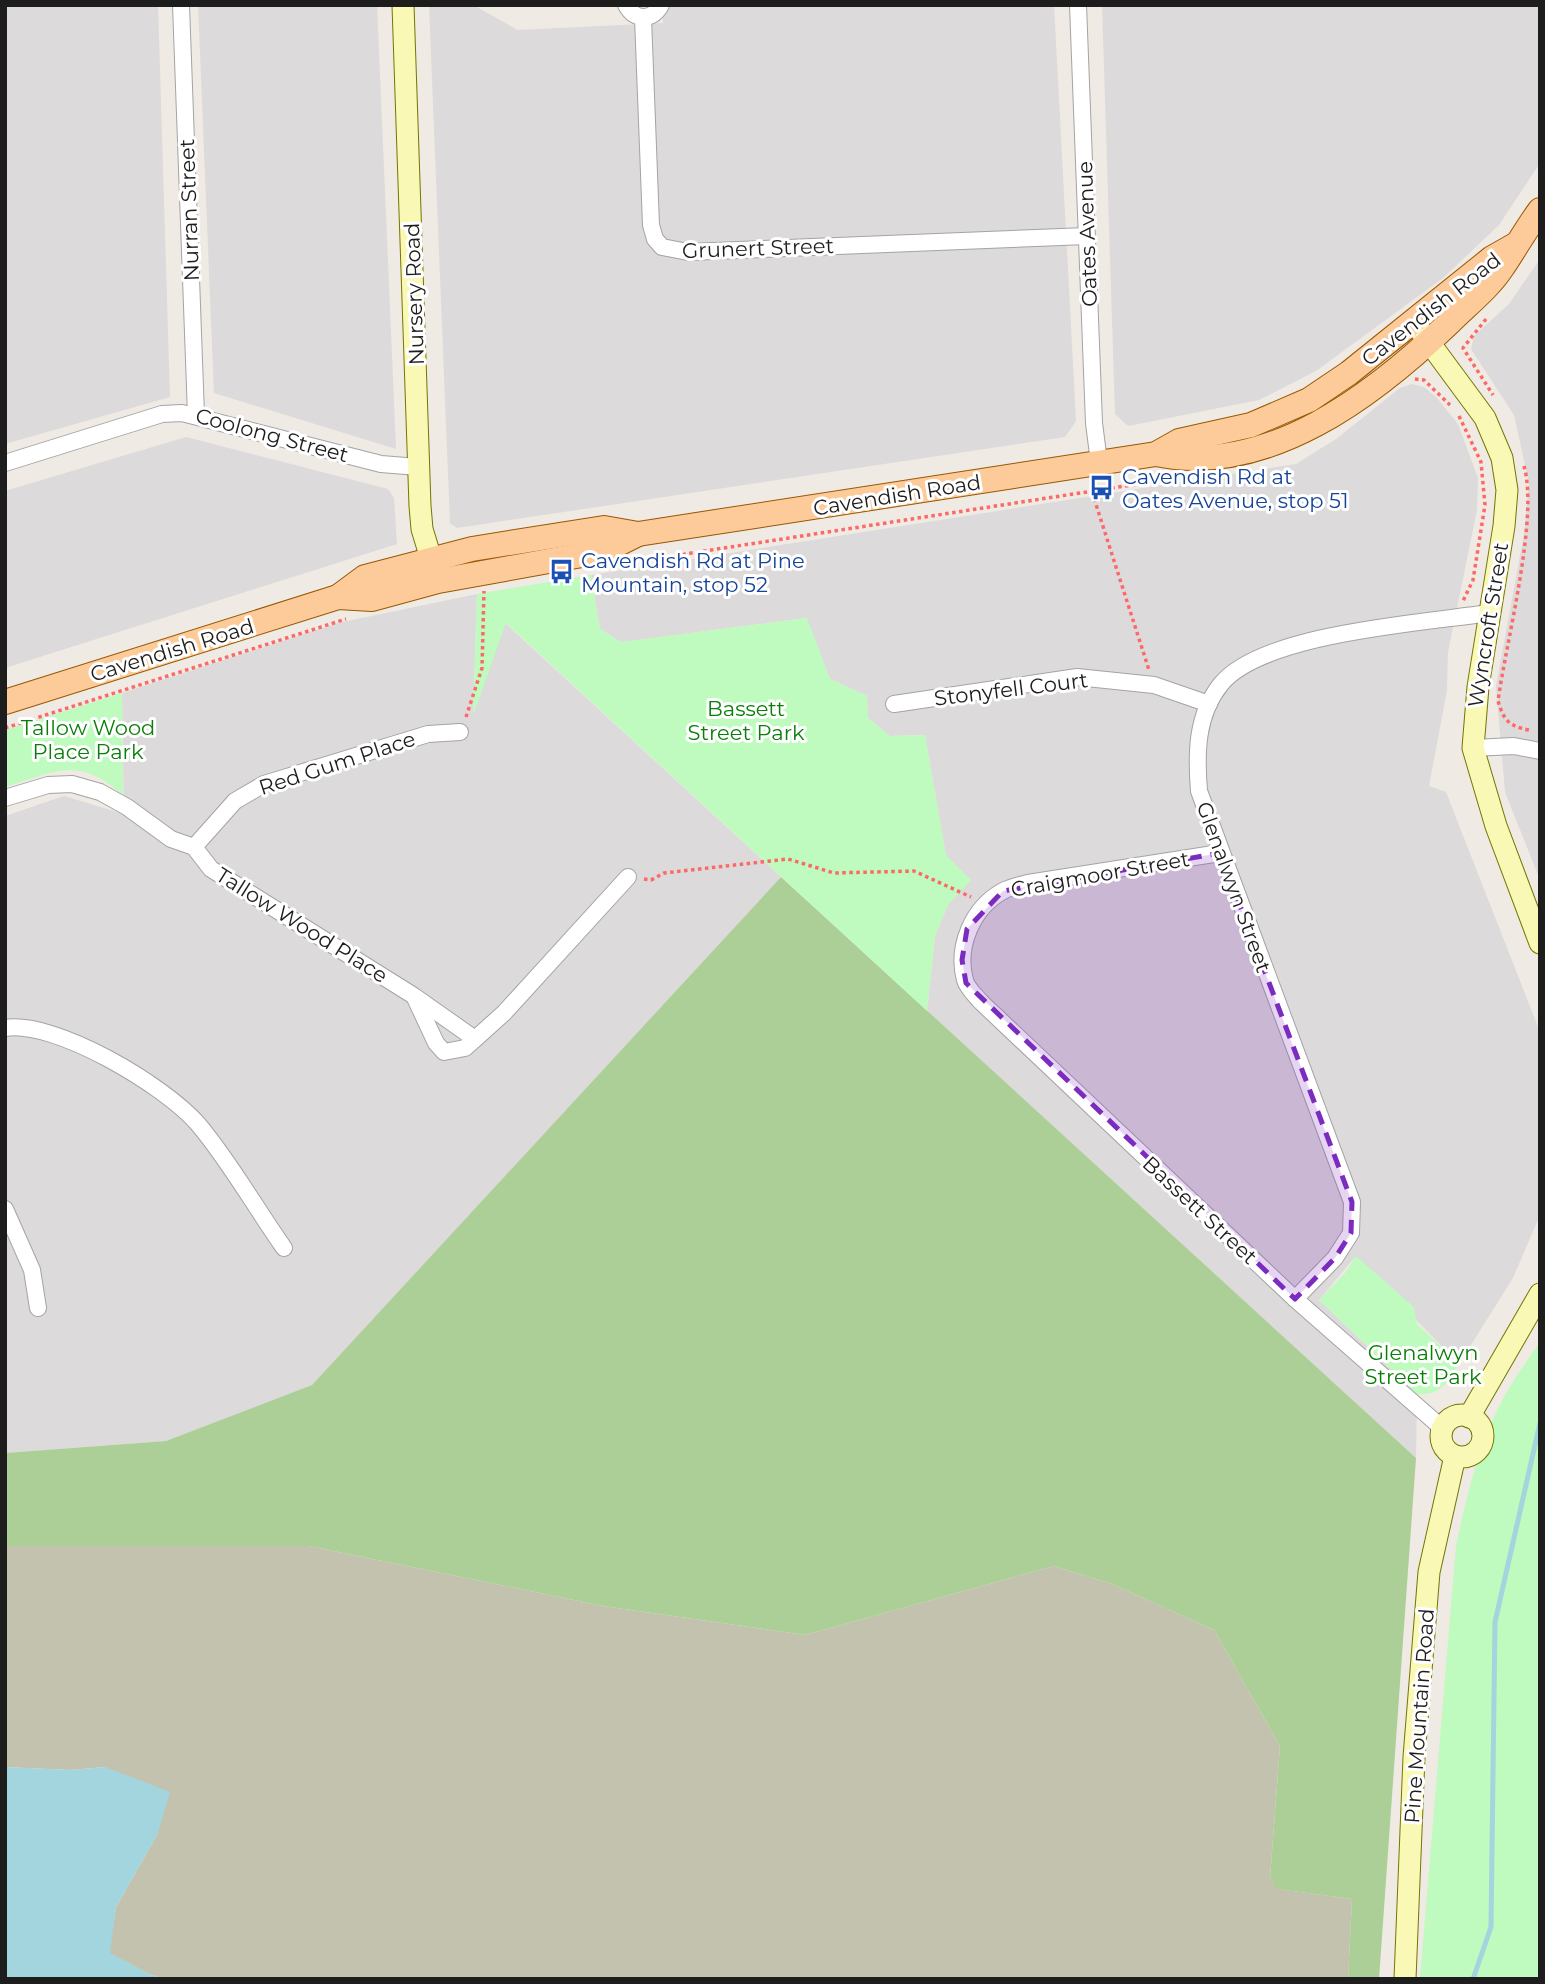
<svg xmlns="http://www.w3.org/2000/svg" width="1545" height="1984" viewBox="0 0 1545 1984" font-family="Montserrat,sans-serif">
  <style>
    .residential { fill: #dcdada }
    .construction { fill: #c3c2ae }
    .forest { fill: #accf97 }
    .park { fill: #bffabf }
    .water { fill: #a2d5dd }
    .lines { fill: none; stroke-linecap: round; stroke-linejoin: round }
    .stream { stroke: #a2d5dd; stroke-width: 5 }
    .street-casing { stroke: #a4a4a4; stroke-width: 18 }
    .secondary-casing { stroke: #747603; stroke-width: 23 }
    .primary-casing { stroke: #975800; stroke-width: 26 }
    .path { stroke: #fc6967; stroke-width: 3.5; stroke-dasharray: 3.5 3.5; stroke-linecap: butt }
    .street { stroke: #fff; stroke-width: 16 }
    .secondary { stroke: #faf8b5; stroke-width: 21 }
    .primary { stroke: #fdca9a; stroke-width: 24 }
    .marked { fill: #7b2cbf; fill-opacity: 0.2; stroke: #7b2cbf; stroke-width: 5; stroke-dasharray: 14 9; stroke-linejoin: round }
    .labels { text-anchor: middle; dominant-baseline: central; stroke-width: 6; stroke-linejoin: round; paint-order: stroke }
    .street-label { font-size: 21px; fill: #1d1d1d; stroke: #fff }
    .transit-label { font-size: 21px; fill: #164399; stroke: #fff; text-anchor: start }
    .park-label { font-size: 21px; fill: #0a7e09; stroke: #fff }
  </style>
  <rect width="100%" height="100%" fill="#efeae3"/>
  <g class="residential">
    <polygon points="5,5 158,5 170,397 5,444"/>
    <polygon points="198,5 377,5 396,449 214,393"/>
    <polygon points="429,5 473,5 518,30 663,23 663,5 1054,5 1076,421 1065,437 457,528 450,523"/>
    <polygon points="1102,5 1540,5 1540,163 1499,225 1443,278 1316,371 1259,400 1128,426 1115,414"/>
    <polygon points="1540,259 1540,880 1505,792 1496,686 1524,534 1529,483 1514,415 1471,349 1474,336 1509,304"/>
    <polygon points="1412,384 1424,387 1437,398 1458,424 1478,478 1477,510 1448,652 1447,690 1429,786 1446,792 1540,1032 1540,1215 1513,1278 1459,1364 1355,1257 1319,1300 1417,1394 1416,1458 927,1011 935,936 948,905 970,880 946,856 925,735 890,736 868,718 867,696 830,679 806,618 621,642 600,629 591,575 1296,464 1336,439 1400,388"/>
    <polygon points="186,437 388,489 394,498 397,544 5,668 5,491"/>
    <polygon points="477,594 473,713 505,623 781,877 312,1385 166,1441 5,1453 5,816 64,796 124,814 122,693 338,623"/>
  </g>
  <polygon class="construction" points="5,1546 309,1546 603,1606 805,1635 1054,1566 1112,1584 1214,1630 1280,1746 1270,1878 1278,1889 1352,1899 1348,1979 165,1979 149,1974 109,1953 116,1907 158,1833 105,1767 70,1770 5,1767"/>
  <polygon class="forest" points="781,877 1416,1458 1379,1979 1348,1979 1352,1899 1277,1889 1270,1878 1280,1746 1214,1630 1112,1584 1054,1566 805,1635 603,1606 309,1546 5,1546 5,1453 166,1441 312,1385"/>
  <g class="park">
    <polygon points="591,575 600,629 621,642 807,618 830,679 867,696 868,718 890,736 925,735 946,855 971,880 948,905 935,936 927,1011 506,623 473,716 477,594"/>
    <path d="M122 693 123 795C78 756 57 771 5 787V730Z"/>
    <path d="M1356 1256 1414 1307 1417 1324 1459 1364C1447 1382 1441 1396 1417 1394L1319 1300 1345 1273Z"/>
    <path d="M1540 1342V1979H1420L1456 1546C1467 1494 1479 1443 1504 1397 1514 1378 1528 1360 1540 1342Z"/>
  </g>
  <polygon class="water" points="5,1767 70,1770 105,1767 170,1792 158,1833 116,1907 110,1953 149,1974 165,1979 5,1979"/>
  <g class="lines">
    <polyline class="stream" points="1473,1979 1491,1927 1495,1622 1540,1423"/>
    <defs>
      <g id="street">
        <polyline points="181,5 196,415"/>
        <path d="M626 5C635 21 652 21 661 5"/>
        <polyline points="1078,5 1094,423 1099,462"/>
        <polyline points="643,18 651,225 655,239 662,247 688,252 1087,236"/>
        <polyline points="5,463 162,414 182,413 381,464 418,467"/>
        <polyline points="894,704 1077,677 1154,685 1209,704"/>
        <polyline points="1473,748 1514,746 1540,751"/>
        <polyline points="5,798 48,785 72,784 100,792 127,807 171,839 194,847 211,869 414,996 475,1039"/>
        <polyline points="194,847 235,801 264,784 428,734 460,732"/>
        <path d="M1220 853 1028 883C1020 885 1010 887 1003 891 972 908 956 947 965 980 967 988 975 995 981 1002L1295 1299 1442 1428"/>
        <polyline points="415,998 436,1043 444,1052 465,1048 504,1013 628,877"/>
        <path d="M5 1028C56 1020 165 1086 198 1124 230 1162 255 1207 284 1248"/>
        <polyline points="5,1209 32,1270 38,1308"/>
        <path d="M1295 1299 1335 1258 1351 1233 1352 1202 1199 791C1196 754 1196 715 1221 684 1263 633 1423 623 1489 613"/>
      </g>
      <g id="secondary">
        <polyline points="403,5 420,506 422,529 436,575"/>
        <polyline points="1420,330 1485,418 1502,458 1507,490 1504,526 1478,687 1473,748 1496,826 1540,943"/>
        <circle cx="1462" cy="1436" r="21"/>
        <polyline points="1469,1417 1540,1294"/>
        <polyline points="1405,1979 1414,1757 1429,1572 1455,1456"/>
      </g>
      <g id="primary">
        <path d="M1156 454C1268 477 1374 395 1450 322 1467 305 1489 288 1502 268 1515 249 1526 229 1540 210"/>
        <polyline points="338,597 372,599 438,581 604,551 638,534"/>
        <polyline points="5,702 338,597 365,577 472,549 604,528 638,534 1156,454 1179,441 1251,425 1309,400 1349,373 1492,258 1515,245"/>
      </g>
    </defs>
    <use href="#street" class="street-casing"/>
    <use href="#secondary" class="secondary-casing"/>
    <use href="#primary" class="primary-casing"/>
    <g class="path">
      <polyline points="1486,319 1463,348 1493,395"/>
      <polyline points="1415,379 1424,380 1450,405"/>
      <polyline points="1459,416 1481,462 1485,505 1473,580 1463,601"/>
      <path d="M1524 466C1539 518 1506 642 1498 701 1504 721 1509 726 1529 730"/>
      <polyline points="1092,492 1149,670"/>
      <polyline points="627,563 1177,478"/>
      <polyline points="466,717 482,668 484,591"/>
      <polyline points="5,728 346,619"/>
      <polyline points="644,879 651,880 664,873 788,859 834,873 914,871 971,897"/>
    </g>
    <use href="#street" class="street"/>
    <use href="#secondary" class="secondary"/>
    <use href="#primary" class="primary"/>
  </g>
  <path class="marked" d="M1220 853 1352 1202 1351 1233 1335 1258 1295 1299 966 983 962 960 967 929 1003 891Z"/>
  <defs>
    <symbol id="bus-bare" viewBox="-9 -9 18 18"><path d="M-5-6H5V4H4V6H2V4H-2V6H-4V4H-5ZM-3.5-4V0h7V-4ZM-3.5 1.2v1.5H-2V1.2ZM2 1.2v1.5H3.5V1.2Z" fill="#1a4fb4" stroke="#fff" stroke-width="2.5" paint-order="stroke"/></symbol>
  </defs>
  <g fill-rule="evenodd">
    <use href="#bus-bare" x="1084" y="470" width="35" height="35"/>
    <use href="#bus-bare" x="544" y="554" width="35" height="35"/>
  </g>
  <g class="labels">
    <g class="street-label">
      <text transform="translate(189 210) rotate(-92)">Nurran Street</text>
      <text transform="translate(1087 234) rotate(-92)">Oates Avenue</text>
      <text transform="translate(758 248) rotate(-2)">Grunert Street</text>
      <text transform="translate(414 294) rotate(-92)">Nursery Road</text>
      <text transform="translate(1431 309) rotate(-38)">Cavendish Road</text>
      <text transform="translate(272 435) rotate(15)">Coolong Street</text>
      <text transform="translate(897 495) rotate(-9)">Cavendish Road</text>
      <text transform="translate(1488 625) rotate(-81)">Wyncroft Street</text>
      <text transform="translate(172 650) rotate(-17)">Cavendish Road</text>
      <text transform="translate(1011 689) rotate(-7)">Stonyfell Court</text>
      <text transform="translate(337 763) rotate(-18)">Red Gum Place</text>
      <text transform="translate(1100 874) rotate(-10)">Craigmoor Street</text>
      <text transform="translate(1234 887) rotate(70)">Glenalwyn Street</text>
      <text transform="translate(302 925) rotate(32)">Tallow Wood Place</text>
      <text transform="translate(1200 1210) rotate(43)">Bassett Street</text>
      <text transform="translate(1419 1716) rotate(-86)">Pine Mountain Road</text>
    </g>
    <g class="transit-label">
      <text x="1122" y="476">Cavendish Rd at<tspan x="1122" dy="24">Oates Avenue, stop 51</tspan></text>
      <text x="581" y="560">Cavendish Rd at Pine<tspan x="581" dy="24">Mountain, stop 52</tspan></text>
    </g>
    <g class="park-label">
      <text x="746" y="708">Bassett<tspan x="746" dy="24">Street Park</tspan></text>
      <text x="88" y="727">Tallow Wood<tspan x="88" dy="24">Place Park</tspan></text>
      <text x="1423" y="1352">Glenalwyn<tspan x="1423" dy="24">Street Park</tspan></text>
    </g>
  </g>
  <rect width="1545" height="1984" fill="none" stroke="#1d1d1d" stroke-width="14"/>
</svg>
